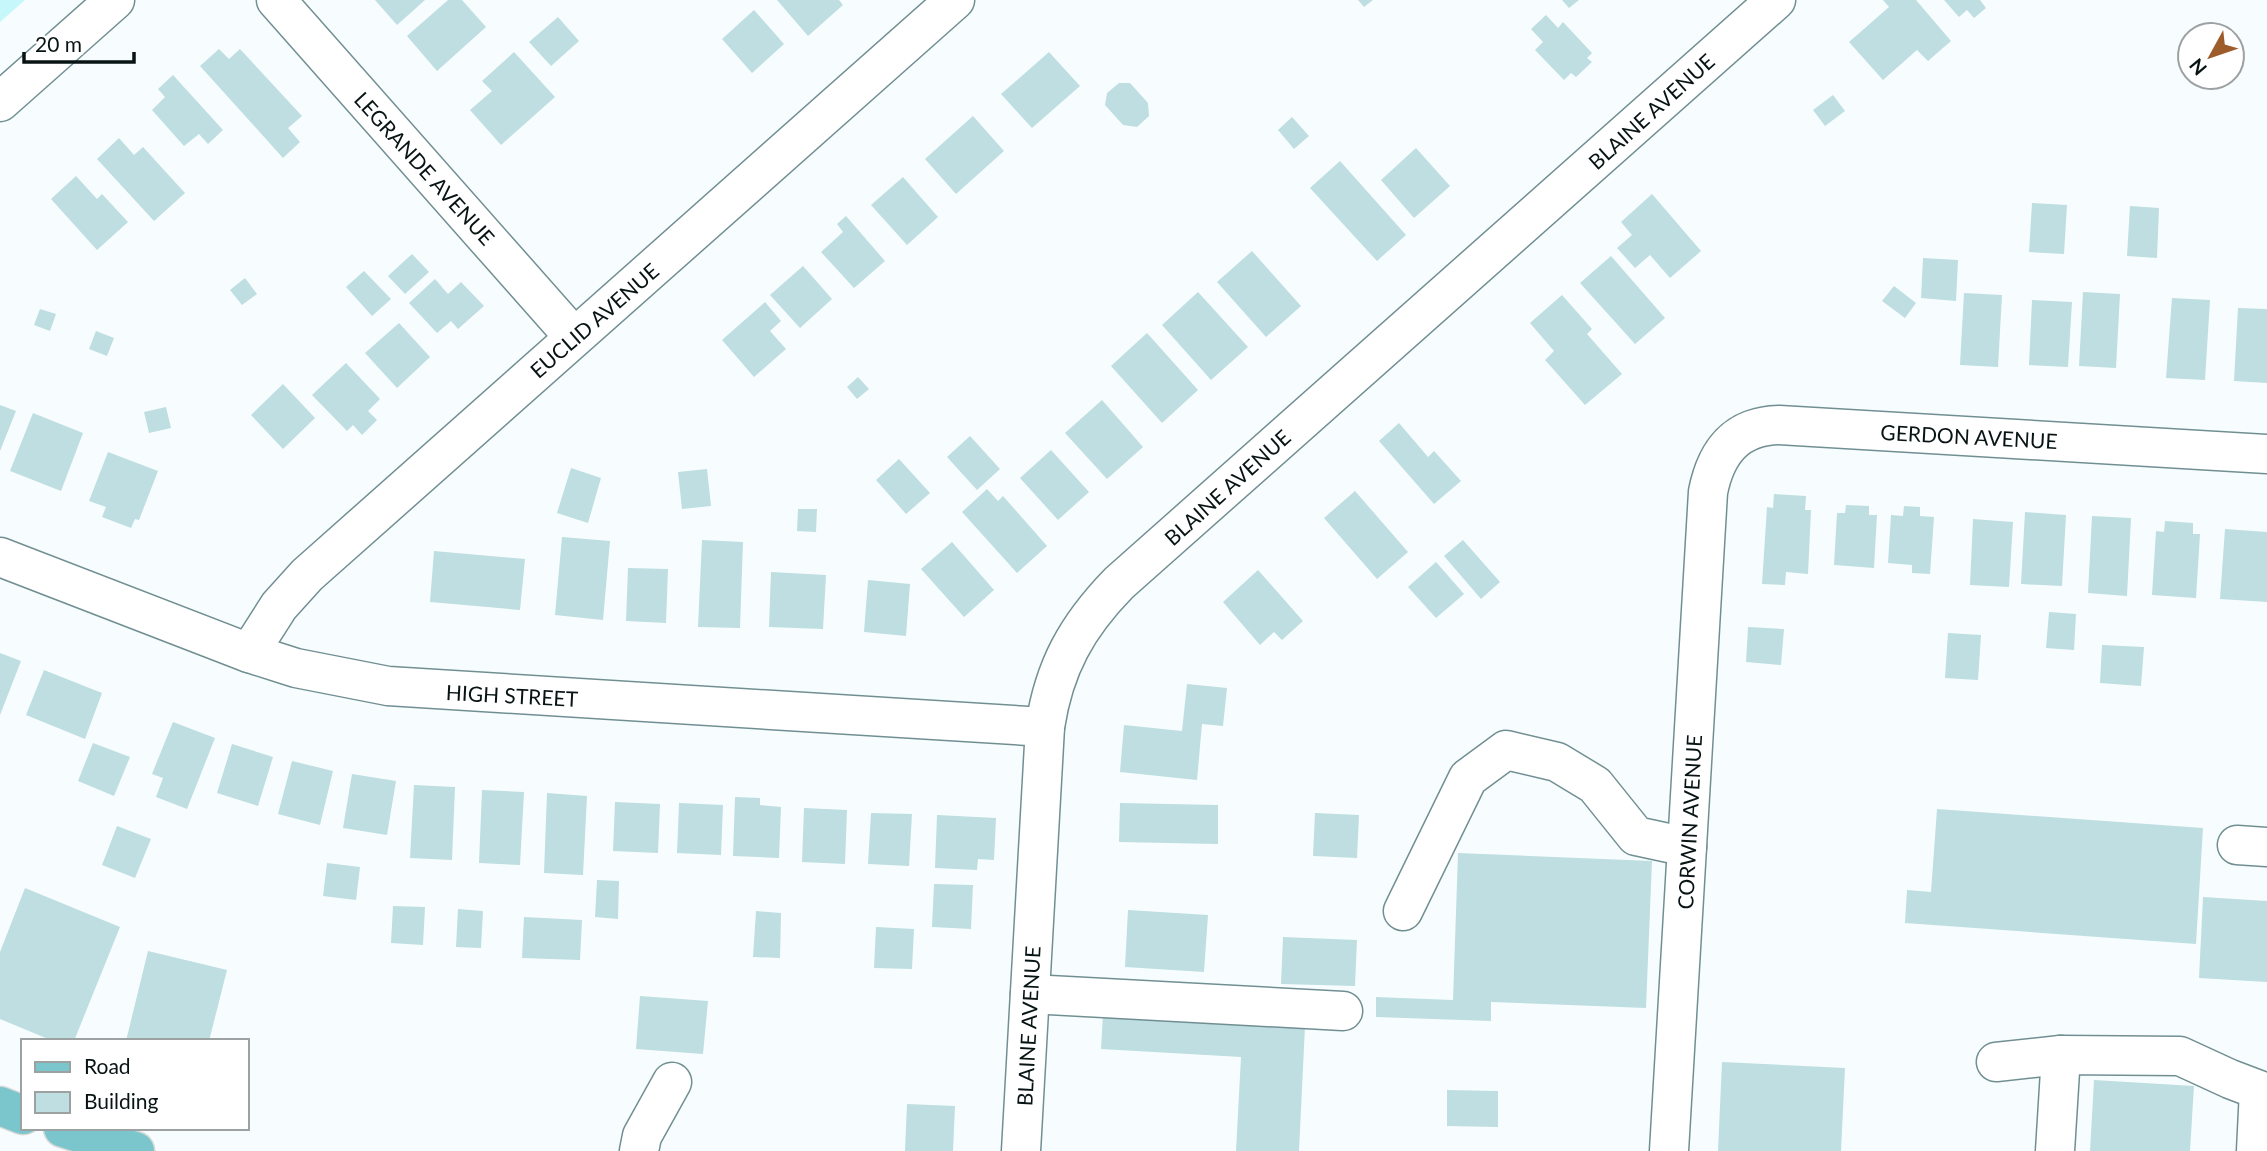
<svg xmlns="http://www.w3.org/2000/svg" width="2267" height="1151" viewBox="0 0 2267 1151" font-family="Lato,sans-serif">
  <style>
    .green { fill: #c6f7fb }
    .building { fill: #bedee1 }
    .lines { fill: none; stroke-linecap: round; stroke-linejoin: round }
    .minor-casing { stroke: #718f93; stroke-width: 41 }
    .major-casing { stroke: #d7d9d9; stroke-width: 41 }
    .minor { stroke: #fff; stroke-width: 38 }
    .major { stroke: #7bc5cc; stroke-width: 38 }
    .labels { text-anchor: middle; dominant-baseline: central; stroke-width: 7; stroke-linejoin: round; paint-order: stroke }
    .street-label { font-size: 21px; fill: #081314; stroke: #fff }
  </style>
  <rect width="100%" height="100%" fill="#f7fdfe"/>
  <polygon class="green" points="0,0 25,0 0,22"/>
  <g class="building">
    <polygon points="375,0 425,0 397,25"/>
    <polygon points="448,0 462,0 486,27 437,71 407,36"/>
    <polygon points="777,0 839,0 843,5 808,36"/>
    <polygon points="1358,0 1373,0 1364,7"/>
    <polygon points="1562,0 1579,0 1569,8"/>
    <polygon points="1883,0 1916,0 1951,41 1928,61 1917,50 1883,80 1849,42 1889,7"/>
    <polygon points="1944,0 1980,0 1986,8 1974,18 1967,10 1959,17"/>
    <polygon points="754,10 784,44 752,73 722,39"/>
    <polygon points="1546,15 1558,28 1563,22 1592,53 1587,58 1592,62 1576,77 1571,73 1564,80 1535,50 1543,42 1531,29"/>
    <polygon points="558,17 579,41 551,66 529,42"/>
    <polygon points="219,49 229,59 240,49 302,116 288,128 300,142 283,158 200,66"/>
    <polygon points="514,52 555,97 501,145 470,110 492,91 482,81"/>
    <polygon points="1049,52 1080,86 1032,128 1001,94"/>
    <polygon points="173,75 223,130 208,144 199,134 184,146 152,110 165,97 158,89"/>
    <polygon points="1119,83 1130,83 1148,103 1149,116 1137,127 1123,125 1105,105 1107,93"/>
    <polygon points="1833,95 1845,111 1825,126 1813,110"/>
    <polygon points="973,116 1004,151 956,194 925,159"/>
    <polygon points="1292,117 1309,136 1294,149 1278,130"/>
    <polygon points="119,138 134,155 143,147 185,193 154,221 97,159"/>
    <polygon points="1416,148 1450,186 1414,218 1381,180"/>
    <polygon points="1340,161 1406,235 1377,261 1310,188"/>
    <polygon points="76,176 97,199 102,194 128,222 97,250 51,199"/>
    <polygon points="903,177 938,217 907,245 871,205"/>
    <polygon points="1652,194 1701,251 1670,278 1650,255 1635,268 1617,248 1632,235 1621,222"/>
    <polygon points="2032,203 2067,205 2064,254 2029,252"/>
    <polygon points="2130,206 2159,208 2157,258 2127,256"/>
    <polygon points="846,216 885,261 854,288 821,252 843,232 837,224"/>
    <polygon points="1252,251 1301,306 1266,337 1217,282"/>
    <polygon points="412,254 429,272 405,294 388,276"/>
    <polygon points="1611,256 1665,318 1635,344 1580,283"/>
    <polygon points="1923,258 1958,260 1956,301 1921,298"/>
    <polygon points="803,266 832,299 800,328 770,295"/>
    <polygon points="364,271 391,299 372,316 346,287"/>
    <polygon points="245,278 257,294 242,305 230,290"/>
    <polygon points="435,279 448,294 461,282 484,306 458,329 451,321 437,333 409,303"/>
    <polygon points="1894,286 1916,303 1905,318 1882,301"/>
    <polygon points="1198,292 1248,347 1211,380 1162,325"/>
    <polygon points="2083,292 2120,294 2116,368 2079,366"/>
    <polygon points="1964,293 2002,295 1998,367 1960,365"/>
    <polygon points="1562,295 1592,329 1587,334 1622,374 1585,405 1545,360 1554,351 1530,323"/>
    <polygon points="2172,298 2210,300 2205,380 2166,378"/>
    <polygon points="2032,300 2072,302 2068,367 2029,365"/>
    <polygon points="765,302 781,321 770,331 786,349 754,377 722,340"/>
    <polygon points="2238,308 2267,309 2267,383 2234,381"/>
    <polygon points="40,309 56,314 50,331 34,325"/>
    <polygon points="399,323 430,357 397,388 365,353"/>
    <polygon points="96,331 114,338 107,356 89,349"/>
    <polygon points="1147,333 1198,390 1162,423 1111,366"/>
    <polygon points="346,363 380,399 368,411 377,420 362,435 353,425 347,431 312,395"/>
    <polygon points="858,377 869,389 857,399 847,387"/>
    <polygon points="283,384 315,418 283,449 251,415"/>
    <polygon points="1102,400 1143,447 1107,479 1065,433"/>
    <polygon points="0,405 16,411 0,451"/>
    <polygon points="166,407 171,428 149,433 144,412"/>
    <polygon points="33,413 83,433 61,491 10,471"/>
    <polygon points="1399,423 1428,457 1434,451 1461,481 1434,504 1379,441"/>
    <polygon points="970,436 1000,469 977,490 947,457"/>
    <polygon points="1051,450 1089,492 1058,520 1020,478"/>
    <polygon points="108,452 158,471 139,520 135,519 131,528 102,517 106,507 89,501"/>
    <polygon points="899,459 930,493 906,514 876,480"/>
    <polygon points="571,468 601,478 588,523 557,513"/>
    <polygon points="707,469 711,506 682,509 678,472"/>
    <polygon points="987,489 998,501 1003,496 1047,546 1017,573 962,512"/>
    <polygon points="1355,491 1408,552 1377,579 1324,518"/>
    <polygon points="1774,494 1806,496 1805,510 1811,510 1808,574 1786,572 1785,585 1762,584 1767,507 1773,508"/>
    <polygon points="1846,505 1869,506 1869,515 1877,515 1874,568 1834,565 1837,513 1845,513"/>
    <polygon points="1904,506 1920,507 1920,516 1934,517 1930,574 1912,573 1912,565 1888,563 1891,515 1903,516"/>
    <polygon points="798,509 817,509 816,532 797,531"/>
    <polygon points="2025,512 2066,515 2062,586 2021,584"/>
    <polygon points="2092,516 2131,518 2127,596 2088,593"/>
    <polygon points="1973,519 2013,522 2009,587 1970,585"/>
    <polygon points="2165,521 2193,523 2193,534 2200,534 2196,598 2152,595 2156,531 2164,532"/>
    <polygon points="2225,529 2267,532 2267,602 2220,599"/>
    <polygon points="562,537 610,541 603,620 555,615"/>
    <polygon points="702,540 743,542 740,628 698,627"/>
    <polygon points="1463,540 1500,582 1481,599 1444,556"/>
    <polygon points="952,542 994,590 964,617 921,569"/>
    <polygon points="434,551 525,559 520,610 430,602"/>
    <polygon points="1436,562 1464,594 1436,618 1408,587"/>
    <polygon points="628,568 668,569 666,623 626,621"/>
    <polygon points="1258,570 1303,621 1282,640 1274,632 1260,645 1223,602"/>
    <polygon points="771,572 826,575 823,629 769,627"/>
    <polygon points="868,580 910,584 906,636 864,632"/>
    <polygon points="2049,612 2076,614 2074,650 2046,648"/>
    <polygon points="1748,627 1784,629 1781,665 1746,662"/>
    <polygon points="1948,633 1981,635 1978,680 1945,678"/>
    <polygon points="2102,645 2144,647 2141,686 2100,683"/>
    <polygon points="0,653 21,661 0,715"/>
    <polygon points="44,670 102,693 85,739 26,715"/>
    <polygon points="1187,684 1227,688 1223,726 1202,724 1197,780 1120,772 1124,725 1182,731"/>
    <polygon points="173,722 215,738 187,809 156,797 163,778 152,774"/>
    <polygon points="93,743 130,757 114,796 78,781"/>
    <polygon points="232,744 273,757 258,806 217,793"/>
    <polygon points="292,761 333,771 320,825 278,814"/>
    <polygon points="352,774 396,781 387,835 343,828"/>
    <polygon points="414,785 455,787 452,860 410,858"/>
    <polygon points="482,790 524,792 520,865 479,863"/>
    <polygon points="547,793 587,796 583,875 544,873"/>
    <polygon points="735,797 760,798 760,805 781,807 779,858 733,856"/>
    <polygon points="615,802 660,804 658,853 613,851"/>
    <polygon points="679,803 723,805 721,855 677,853"/>
    <polygon points="1120,803 1218,805 1218,844 1119,842"/>
    <polygon points="804,808 847,810 845,864 802,862"/>
    <polygon points="1937,809 2203,828 2196,944 1905,923 1907,890 1931,892"/>
    <polygon points="871,813 912,814 909,866 868,864"/>
    <polygon points="1315,813 1359,815 1357,858 1313,856"/>
    <polygon points="937,815 996,818 994,860 978,859 977,870 935,868"/>
    <polygon points="117,826 151,839 135,878 102,865"/>
    <polygon points="1458,853 1652,861 1646,1008 1491,1002 1491,1021 1376,1017 1376,997 1453,1000"/>
    <polygon points="327,863 360,867 356,900 323,896"/>
    <polygon points="597,880 619,881 618,919 595,917"/>
    <polygon points="934,884 973,885 971,929 932,927"/>
    <polygon points="25,888 120,927 74,1041 53,1041 0,1019 0,952"/>
    <polygon points="2203,897 2267,901 2267,982 2199,978"/>
    <polygon points="393,906 425,907 423,945 391,943"/>
    <polygon points="458,909 483,911 481,948 456,947"/>
    <polygon points="1128,910 1208,915 1204,972 1125,967"/>
    <polygon points="756,911 781,913 780,958 753,957"/>
    <polygon points="524,917 582,920 580,960 522,958"/>
    <polygon points="876,927 914,929 912,969 874,968"/>
    <polygon points="1283,937 1357,940 1355,986 1281,984"/>
    <polygon points="148,951 227,970 209,1041 126,1041"/>
    <polygon points="640,996 708,1001 703,1054 636,1049"/>
    <polygon points="1103,1014 1305,1026 1299,1151 1236,1151 1241,1057 1101,1049"/>
    <polygon points="1722,1062 1845,1068 1841,1151 1718,1151"/>
    <polygon points="2094,1080 2194,1086 2190,1151 2090,1151"/>
    <polygon points="1447,1090 1498,1091 1498,1127 1447,1126"/>
    <polygon points="907,1104 955,1106 953,1151 905,1151"/>
  </g>
  <g class="lines">
    <defs>
      <g id="minor">
        <polyline points="276,0 574,337"/>
        <polyline points="0,102 115,0"/>
        <polyline points="0,557 249,653 296,668 388,686 1045,727"/>
        <polyline points="249,653 279,606 307,575 955,0"/>
        <polyline points="2237,845 2267,847"/>
        <polyline points="1403,911 1468,778 1506,750 1557,762 1595,785 1636,836 1687,847"/>
        <polyline points="1030,994 1343,1011"/>
        <polyline points="1996,1062 2061,1055"/>
        <polyline points="639,1151 642,1136 672,1082"/>
        <path d="M1021 1151 1045 727C1054 667 1077 626 1119 583L1776 0"/>
        <path d="M1669 1151 1708 492C1716 452 1736 426 1779 425L2267 454"/>
        <polyline points="2055,1151 2061,1055 2180,1056 2230,1079 2259,1090 2256,1151"/>
      </g>
      <g id="major">
        <polyline points="0,1106 23,1115"/>
        <polyline points="63,1128 135,1151"/>
      </g>
    </defs>
    <use href="#minor" class="minor-casing"/>
    <use href="#major" class="major-casing"/>
    <use href="#minor" class="minor"/>
    <use href="#major" class="major"/>
  </g>
  <g class="labels">
    <g class="street-label">
      <text transform="translate(1651 111) rotate(-42)">BLAINE AVENUE</text>
      <text transform="translate(425 168) rotate(48)">LEGRANDE AVENUE</text>
      <text transform="translate(594 320) rotate(-41)">EUCLID AVENUE</text>
      <text transform="translate(1969 436) rotate(3)">GERDON AVENUE</text>
      <text transform="translate(1227 487) rotate(-42)">BLAINE AVENUE</text>
      <text transform="translate(512 695) rotate(3)">HIGH STREET</text>
      <text transform="translate(1689 822) rotate(-87)">CORWIN AVENUE</text>
      <text transform="translate(1028 1026) rotate(-87)">BLAINE AVENUE</text>
    </g>
  </g>
  <rect x="21" y="1039" width="228" height="91" fill="#ffffff" stroke="#9ca1a1" stroke-width="2"/>
  <rect x="35" y="1062" width="35" height="10" fill="#7bc5cc" stroke="#9ca1a1" stroke-width="2"/>
  <text x="84" y="1074" font-size="21" fill="#081314">Road</text>
  <rect x="35" y="1092" width="35" height="21" fill="#bedee1" stroke="#9ca1a1" stroke-width="2"/>
  <text x="84" y="1109" font-size="21" fill="#081314">Building</text>
  <g transform="translate(2211 56) rotate(230)"><circle r="33" fill="#ffffff" stroke="#9ca1a1" stroke-width="2"/>
  <path d="M0-5L12 26L0 18L-12 26Z" fill="#9f5c2b"/>
  <text y="-10" font-size="19" font-weight="bold" text-anchor="middle" fill="#081314">N</text>
  </g>
  <path d="M24 52v10h110v-10" fill="none" stroke="#081314" stroke-width="3.5"/>
  <text x="35" y="52" font-size="21" fill="#081314" stroke="#ffffff" stroke-width="5" paint-order="stroke">20 m</text>
</svg>
